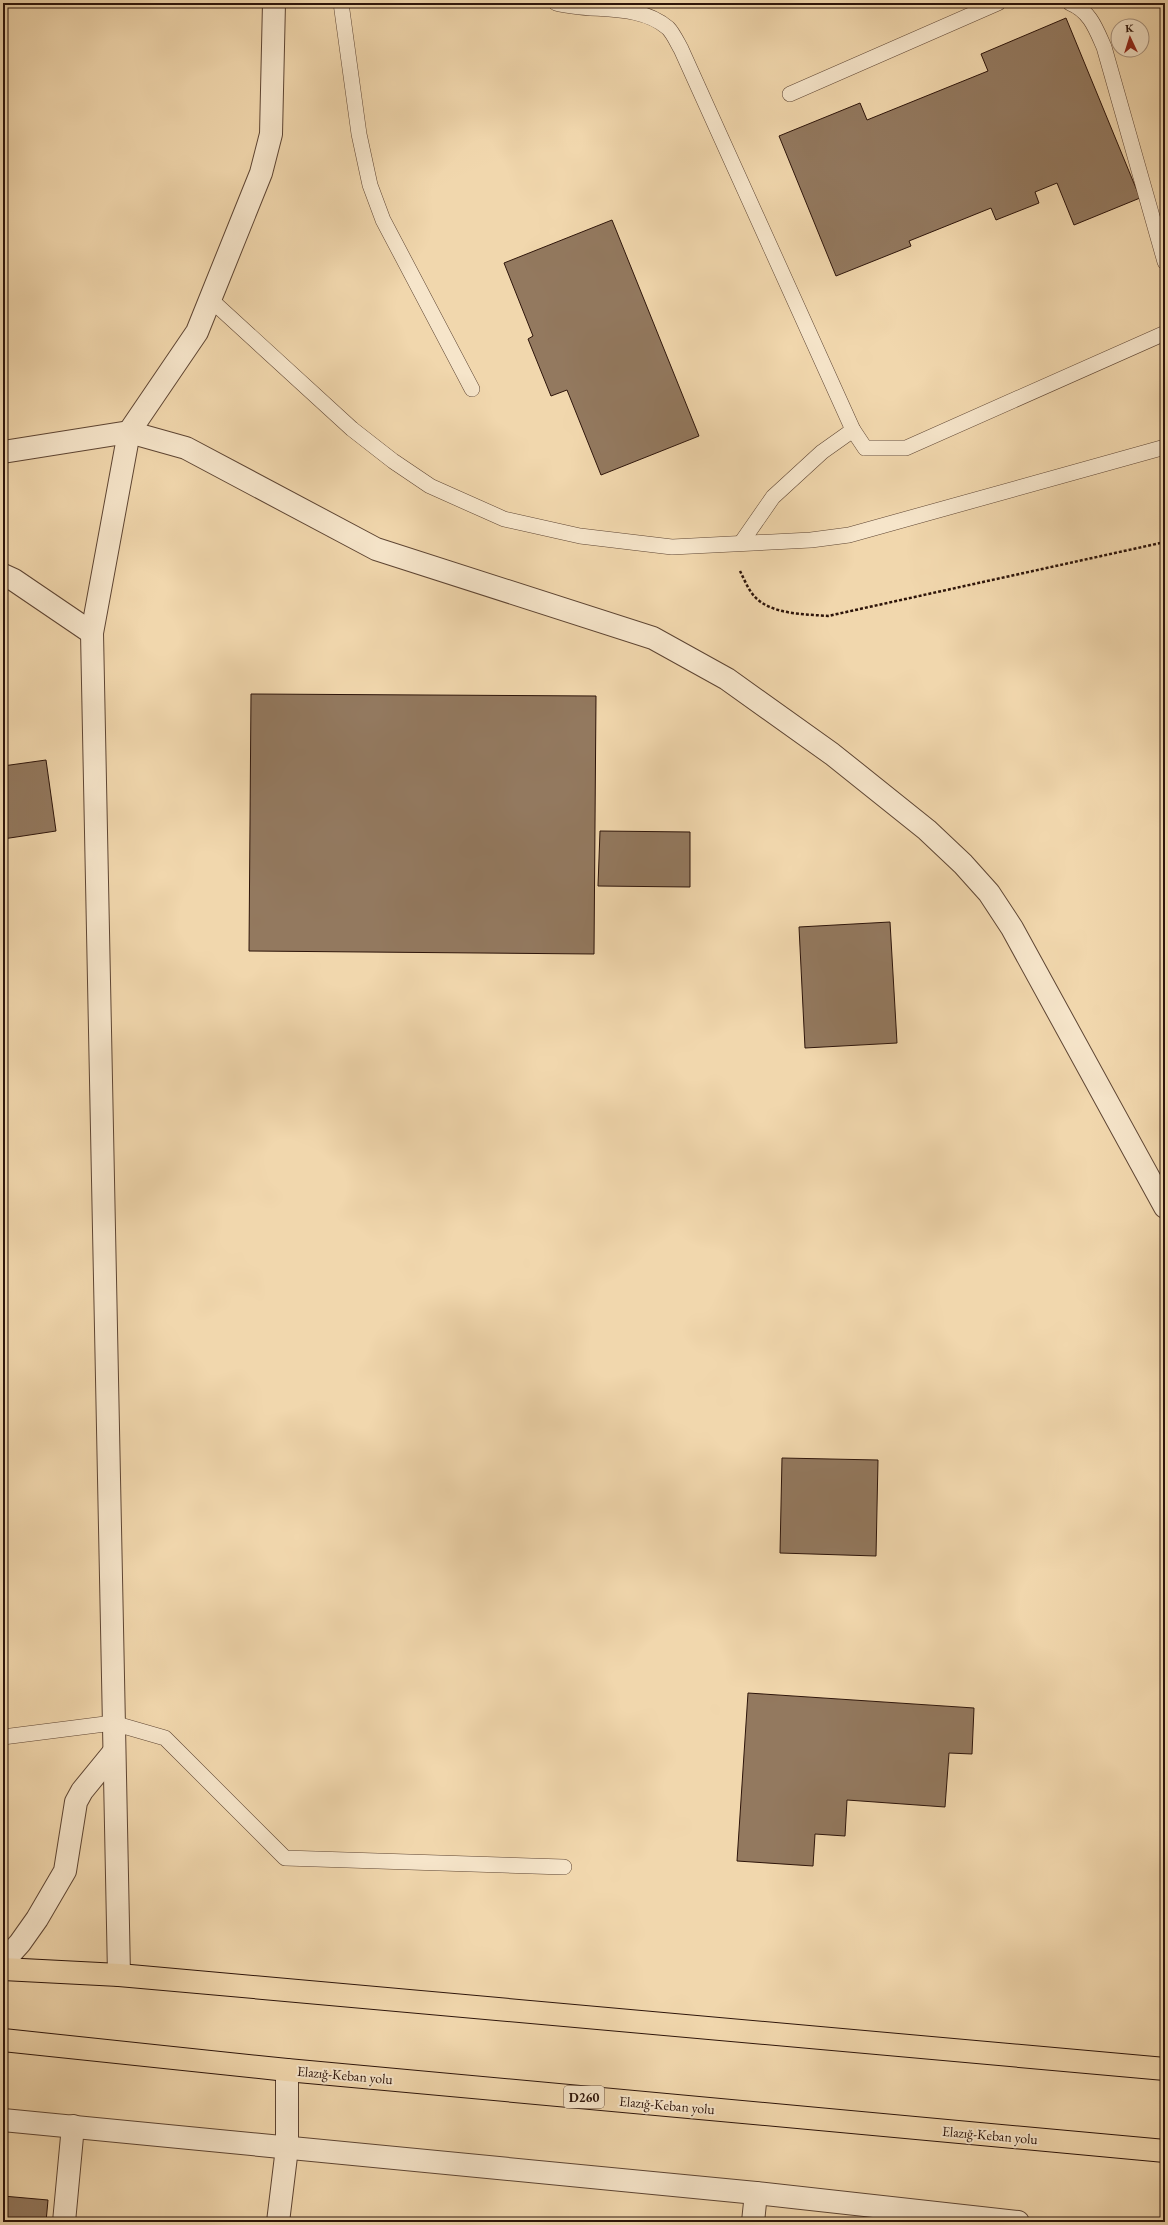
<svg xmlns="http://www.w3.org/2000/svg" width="1168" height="2225" viewBox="0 0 1168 2225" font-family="'EB Garamond',serif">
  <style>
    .building { fill: #93795f; stroke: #2d140a }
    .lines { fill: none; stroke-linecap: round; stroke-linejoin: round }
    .service-casing { stroke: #5e4533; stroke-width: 16 }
    .pedestrian-casing { stroke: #5e4533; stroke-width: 24 }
    .minor-casing { stroke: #5e4533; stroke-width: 24 }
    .trunk-casing { stroke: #2d140a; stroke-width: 24 }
    .path { stroke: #2d140a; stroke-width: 2.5; stroke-dasharray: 3 2; stroke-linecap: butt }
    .service { stroke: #f6e5ca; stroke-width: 15 }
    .pedestrian { stroke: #f6e5ca; stroke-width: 22 }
    .minor { stroke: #f6e5ca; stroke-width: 22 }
    .trunk { stroke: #f1d7ad; stroke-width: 22 }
    .labels { text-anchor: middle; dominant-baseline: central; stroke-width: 4; stroke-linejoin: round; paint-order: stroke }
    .shield { fill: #f6e5ca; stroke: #695344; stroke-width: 1 }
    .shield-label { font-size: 13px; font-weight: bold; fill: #2d140a }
    .street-label { font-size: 14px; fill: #2d140a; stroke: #f6e5ca }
  </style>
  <rect width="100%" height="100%" fill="#f1d7ad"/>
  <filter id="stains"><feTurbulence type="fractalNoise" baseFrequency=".005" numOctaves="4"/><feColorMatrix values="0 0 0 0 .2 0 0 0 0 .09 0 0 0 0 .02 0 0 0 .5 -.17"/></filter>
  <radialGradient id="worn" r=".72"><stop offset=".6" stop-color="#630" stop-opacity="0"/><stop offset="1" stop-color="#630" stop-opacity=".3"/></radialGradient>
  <g class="building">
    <polygon points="1066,18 1140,198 1074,225 1057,183 1035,192 1039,203 996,220 991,208 909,241 911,246 836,276 779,136 860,103 867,120 988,71 981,54"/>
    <polygon points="612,220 699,436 601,475 567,390 551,396 528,339 533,336 504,263"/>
    <polygon points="251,694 596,696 594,954 249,951"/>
    <polygon points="46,760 56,831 3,839 3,766"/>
    <polygon points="600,831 690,832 690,887 598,886"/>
    <polygon points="890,922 897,1043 805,1048 799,927"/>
    <polygon points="782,1458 878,1460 876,1556 780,1553"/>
    <polygon points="748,1693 974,1708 972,1754 949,1753 945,1807 847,1800 845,1836 815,1834 813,1866 737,1861"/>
    <polygon points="3,2196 48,2200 46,2222 3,2222"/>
  </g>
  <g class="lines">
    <defs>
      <g id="service">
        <polyline points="341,3 359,134 370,185 383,220 472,389"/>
        <path d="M556 3C591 13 638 2 668 28 673 33 677 42 681 49L853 430 865 448H906L1165 333"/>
        <path d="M1070 3C1090 11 1096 29 1104 47L1165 262"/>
        <polyline points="790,94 998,3"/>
        <polyline points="210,299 352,429 393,461 430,486 504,519 580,536 672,547 811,540 849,535 1165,447"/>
        <polyline points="741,543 773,497 822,452 853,430"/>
        <polyline points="3,1737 113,1723 165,1738 285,1858 564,1867"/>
      </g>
      <polyline id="pedestrian" points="753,2222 756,2193"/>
      <g id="minor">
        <polyline points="3,452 129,432 186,448 376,549 653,638 727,679 832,754 927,830 963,864 989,893 1012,928 1165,1207"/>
        <polyline points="3,575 14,580 92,633"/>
        <polyline points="3,1962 20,1943 37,1919 65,1871 76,1802 82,1791 113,1753"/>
        <polyline points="119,1975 92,633 129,432 197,332 261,173 271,134 274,3"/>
        <polyline points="3,2120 756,2193 1018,2222"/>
        <polyline points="64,2222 73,2126"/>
        <polyline points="278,2222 287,2148 287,2070"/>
      </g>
      <g id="trunk">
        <polyline points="3,1969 119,1975 1165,2069"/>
        <polyline points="3,2040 287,2070 1165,2151"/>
      </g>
    </defs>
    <use href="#service" class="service-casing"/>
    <use href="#pedestrian" class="pedestrian-casing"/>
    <use href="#minor" class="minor-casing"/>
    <use href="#trunk" class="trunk-casing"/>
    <path class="path" d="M740 571C744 579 748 589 754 596 771 615 805 614 828 616L1165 542"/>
    <use href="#service" class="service"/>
    <use href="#pedestrian" class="pedestrian"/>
    <use href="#minor" class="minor"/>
    <use href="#trunk" class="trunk"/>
  </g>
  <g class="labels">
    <rect class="shield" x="564" y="2086" width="40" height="22" rx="3"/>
    <g class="shield-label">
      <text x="584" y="2097">D260</text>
    </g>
    <g class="street-label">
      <text transform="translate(345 2075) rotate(5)">Elazığ-Keban yolu</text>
      <text transform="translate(667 2105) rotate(5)">Elazığ-Keban yolu</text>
      <text transform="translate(990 2135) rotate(5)">Elazığ-Keban yolu</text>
    </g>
  </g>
  <rect width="1168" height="2225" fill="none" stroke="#f1d7ad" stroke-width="16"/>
  <rect x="4" y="4" width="1160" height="2217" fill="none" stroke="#2d140a" stroke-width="2"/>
  <rect x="8" y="8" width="1152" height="2209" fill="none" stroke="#2d140a"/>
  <g transform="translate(1130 38) rotate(356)"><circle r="19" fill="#f6e5ca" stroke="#a6917d"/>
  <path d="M0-3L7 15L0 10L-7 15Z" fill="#8f2418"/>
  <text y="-6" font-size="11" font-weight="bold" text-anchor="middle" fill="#2d140a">K</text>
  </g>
  <rect width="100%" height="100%" filter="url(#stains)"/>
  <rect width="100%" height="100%" fill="url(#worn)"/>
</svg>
